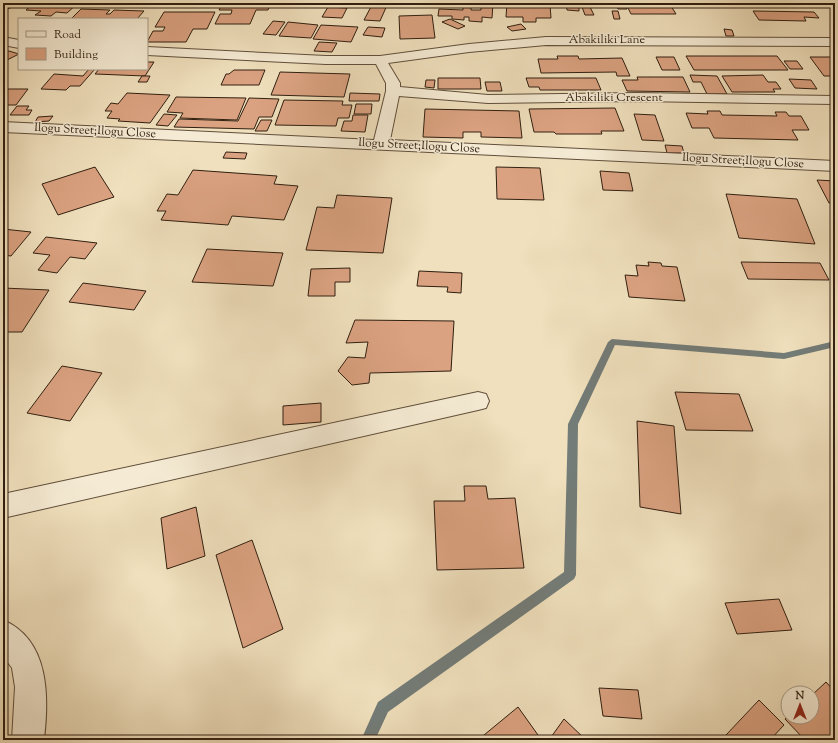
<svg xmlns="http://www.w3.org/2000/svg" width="838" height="743" viewBox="0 0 838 743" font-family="'Sorts Mill Goudy',serif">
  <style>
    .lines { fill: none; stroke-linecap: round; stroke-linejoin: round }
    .stream { fill: #737c78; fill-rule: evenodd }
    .building { fill: #dba281; stroke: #301f10 }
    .minor-casing { stroke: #604f3b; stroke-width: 2 }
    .minor { fill: #f5ebd4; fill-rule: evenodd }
    .labels { text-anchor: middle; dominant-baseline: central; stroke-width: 3; stroke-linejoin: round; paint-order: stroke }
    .far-street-label { font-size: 12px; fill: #301f10; stroke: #f5ebd4 }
  </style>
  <rect width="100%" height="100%" fill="#f0e0bd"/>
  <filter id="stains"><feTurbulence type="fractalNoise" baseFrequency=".005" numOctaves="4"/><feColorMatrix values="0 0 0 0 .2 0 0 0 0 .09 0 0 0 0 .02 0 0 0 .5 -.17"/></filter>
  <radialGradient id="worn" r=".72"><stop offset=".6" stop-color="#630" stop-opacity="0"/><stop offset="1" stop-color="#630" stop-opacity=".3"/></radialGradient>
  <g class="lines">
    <polygon class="stream" points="612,339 784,353 835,341 835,347 784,359 615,345 578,424 576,575 574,579 388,712 375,740 361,740 378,702 564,572 568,424 608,342"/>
  </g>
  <g class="building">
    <polygon points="3,3 13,3 8,4 13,7 3,10"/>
    <polygon points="34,3 78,3 67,13 56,12 51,16 35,15 41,11 26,10"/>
    <polygon points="223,3 271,3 268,10 256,10 250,24 215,24 220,14 231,14 232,10 219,10"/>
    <polygon points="373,3 388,3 380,21 364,20"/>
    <polygon points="481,3 493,3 492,18 482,17 482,22 469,21 469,17 464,17 464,20 452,19 452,16 438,16 439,9 463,10 463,7 471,7 471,10 481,10"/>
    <polygon points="507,3 550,5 551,18 536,18 536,22 523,22 523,17 506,17"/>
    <polygon points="566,3 579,3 579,11 567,10"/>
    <polygon points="631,3 669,3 671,6 632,5"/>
    <polygon points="616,4 625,5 627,9 618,9"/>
    <polygon points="627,6 671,6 676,14 631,14"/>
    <polygon points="328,7 347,8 342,18 322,17"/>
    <polygon points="582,7 590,7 594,15 585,15"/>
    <polygon points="81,9 110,10 106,14 110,14 114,10 144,11 137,19 71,19"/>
    <polygon points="612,11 618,11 620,19 614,19"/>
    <polygon points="753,11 814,12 819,18 804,17 806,21 759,20"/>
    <polygon points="164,12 215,12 207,29 193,29 186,42 147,42 153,31 163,31 165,27 155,27"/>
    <polygon points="432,15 435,38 400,39 399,16"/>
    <polygon points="450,19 465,26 458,29 442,22"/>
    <polygon points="273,21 285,22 276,35 263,34"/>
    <polygon points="288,22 318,25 311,38 279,36"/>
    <polygon points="521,24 526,29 512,31 507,27"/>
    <polygon points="321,25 358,27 351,42 313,39"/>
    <polygon points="368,27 385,28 382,37 363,35"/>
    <polygon points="724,29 732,30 734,36 726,36"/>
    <polygon points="319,42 337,43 332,52 314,51"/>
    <polygon points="9,51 19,54 3,62 3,54"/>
    <polygon points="557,56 578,56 579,59 622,58 630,76 617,76 616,72 541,73 538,59 558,59"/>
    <polygon points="686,56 777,56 788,70 694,70"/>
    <polygon points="656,57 674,57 680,70 662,70"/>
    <polygon points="810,57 835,57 835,76 824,76"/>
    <polygon points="784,61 797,61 803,69 790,69"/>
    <polygon points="147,62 154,62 145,76 95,74 99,69 147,69"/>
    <polygon points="89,69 95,69 80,86 70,86 66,90 41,89 54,74 83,76"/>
    <polygon points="234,70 265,70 259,85 221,85 226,74 229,74"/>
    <polygon points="280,72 350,74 344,97 271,95"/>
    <polygon points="690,75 717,76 727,94 707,94 701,82 693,82"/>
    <polygon points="763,75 768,82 776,82 781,89 773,89 775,92 732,92 722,76"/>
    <polygon points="142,76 150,76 147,82 138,82"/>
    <polygon points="637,77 683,77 690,92 627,91 622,80 638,80"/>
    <polygon points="438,78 480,78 481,89 438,89"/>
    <polygon points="526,78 596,78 601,90 540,90 539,87 529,87"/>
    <polygon points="789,79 811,80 817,89 795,88"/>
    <polygon points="426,80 435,80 434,88 425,87"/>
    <polygon points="485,82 500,82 502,91 487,91"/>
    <polygon points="3,89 28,89 16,105 3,105"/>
    <polygon points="127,93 170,95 150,123 118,121 120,119 107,118 112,111 105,111 111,103 118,104"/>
    <polygon points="350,93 380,94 379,101 349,101"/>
    <polygon points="176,97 246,98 237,120 180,118 183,113 167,112"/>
    <polygon points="249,98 279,99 272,117 259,117 254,129 174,127 179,119 238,121"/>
    <polygon points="284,100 343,101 342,105 352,105 349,118 338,118 336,126 275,125"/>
    <polygon points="356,104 372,104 371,114 354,114"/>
    <polygon points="17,106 29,106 26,110 32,110 29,115 10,115"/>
    <polygon points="615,108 624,131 601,131 602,134 556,134 554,132 534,132 529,109"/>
    <polygon points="425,109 519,111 522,138 481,137 481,132 463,132 463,138 423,137"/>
    <polygon points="707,111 720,111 722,115 777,116 775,112 786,112 789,116 801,116 809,130 792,130 798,140 714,138 709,128 692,128 686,113 708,114"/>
    <polygon points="164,114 177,115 168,126 156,125"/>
    <polygon points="634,114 655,115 664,141 642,140"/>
    <polygon points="353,115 368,115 365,132 341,131 344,121 352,121"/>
    <polygon points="53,116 49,121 35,122 38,117"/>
    <polygon points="261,120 272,120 267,131 255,131"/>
    <polygon points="665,145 682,146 684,153 667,153"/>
    <polygon points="226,152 247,153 245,159 223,158"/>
    <polygon points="95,167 114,197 58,215 42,184"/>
    <polygon points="496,167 540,168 544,200 497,199"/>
    <polygon points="193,170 277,176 274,184 298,186 284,220 232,216 228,225 161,220 166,211 157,211 167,194 178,195"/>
    <polygon points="600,171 629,173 633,191 603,190"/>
    <polygon points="817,180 835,181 835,203 829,203"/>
    <polygon points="726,194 797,199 815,244 739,238"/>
    <polygon points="337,195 392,198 383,253 306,250 317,207 334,208"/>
    <polygon points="3,229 31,232 11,256 3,255"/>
    <polygon points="46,237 97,243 85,259 70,257 57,273 38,270 50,255 33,253"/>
    <polygon points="207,249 283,253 273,286 192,282"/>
    <polygon points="648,262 661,263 662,266 677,267 685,301 629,297 625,275 638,276 636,265 649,266"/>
    <polygon points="741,262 820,263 829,280 748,279"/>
    <polygon points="350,268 350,282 335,282 335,296 308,296 311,269"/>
    <polygon points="419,271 462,273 461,293 447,292 448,287 417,286"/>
    <polygon points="83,283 146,291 134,310 69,302"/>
    <polygon points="3,288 49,290 22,332 3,332"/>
    <polygon points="355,320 454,321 451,371 370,373 369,383 352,385 338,371 348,357 365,358 368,342 346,343"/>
    <polygon points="62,366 102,373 70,421 27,413"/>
    <polygon points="675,392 739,394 753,431 686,430"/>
    <polygon points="321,403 321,422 283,425 283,406"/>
    <polygon points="637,421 674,426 681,514 640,507"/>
    <polygon points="464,486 486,486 488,499 515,498 524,568 437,570 434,501 465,501"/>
    <polygon points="196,507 205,556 167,569 161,518"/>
    <polygon points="252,540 283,629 243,648 216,555"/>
    <polygon points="779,599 792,630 737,634 725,603"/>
    <polygon points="826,682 835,692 835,740 801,740 803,738 785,719 788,717 812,717 812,695"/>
    <polygon points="599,688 638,690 642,719 603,716"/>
    <polygon points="759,700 784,725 770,740 731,740 726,735"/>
    <polygon points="518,707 538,735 533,740 478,740"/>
    <polygon points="564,719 586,740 549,740"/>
  </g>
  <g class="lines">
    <defs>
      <g id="minor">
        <polygon points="3,37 19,40 19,48 3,45"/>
        <polygon points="546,37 835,38 835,46 546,45 469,52 388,63 400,83 400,87 488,95 636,93 835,96 835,104 636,101 488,103 399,96 390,140 835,161 835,171 3,132 3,122 374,140 386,91 386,83 376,64 326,64 147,55 147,47 326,56 380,56 469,44"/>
        <polygon points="478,392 486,394 489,401 486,408 478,410 3,518 3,494"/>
        <path d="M3 620C50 640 49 698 44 740H12L15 687 12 668 3 656Z"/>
      </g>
    </defs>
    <use href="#minor" class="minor-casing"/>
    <use href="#minor" class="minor"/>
  </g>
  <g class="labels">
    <g class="far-street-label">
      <text x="607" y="40">Abakiliki Lane</text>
      <text x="614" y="98">Abakiliki Crescent</text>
      <text transform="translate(95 131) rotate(3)">Ilogu Street;Ilogu Close</text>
      <text transform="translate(419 146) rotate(3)">Ilogu Street;Ilogu Close</text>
      <text transform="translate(743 161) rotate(3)">Ilogu Street;Ilogu Close</text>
    </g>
  </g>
  <rect width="838" height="743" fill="none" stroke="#f0e0bd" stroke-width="16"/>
  <rect x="4" y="4" width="830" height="735" fill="none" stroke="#301f10" stroke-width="2"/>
  <rect x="8" y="8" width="822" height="727" fill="none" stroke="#301f10"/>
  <rect x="18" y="18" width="130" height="52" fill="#f5ebd4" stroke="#a69986"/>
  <rect x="26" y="31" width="20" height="6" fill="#f5ebd4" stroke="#a69986"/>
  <text x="54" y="38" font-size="12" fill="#301f10">Road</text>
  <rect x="26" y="48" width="20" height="12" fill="#dba281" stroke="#a69986"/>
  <text x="54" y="58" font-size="12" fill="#301f10">Building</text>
  <g transform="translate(800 705)"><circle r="19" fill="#f5ebd4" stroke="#a69986"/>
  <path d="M0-3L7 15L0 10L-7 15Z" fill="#8f2418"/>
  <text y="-6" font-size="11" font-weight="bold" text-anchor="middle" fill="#301f10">N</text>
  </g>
  <rect width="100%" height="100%" filter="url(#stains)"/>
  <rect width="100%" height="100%" fill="url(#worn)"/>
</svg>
